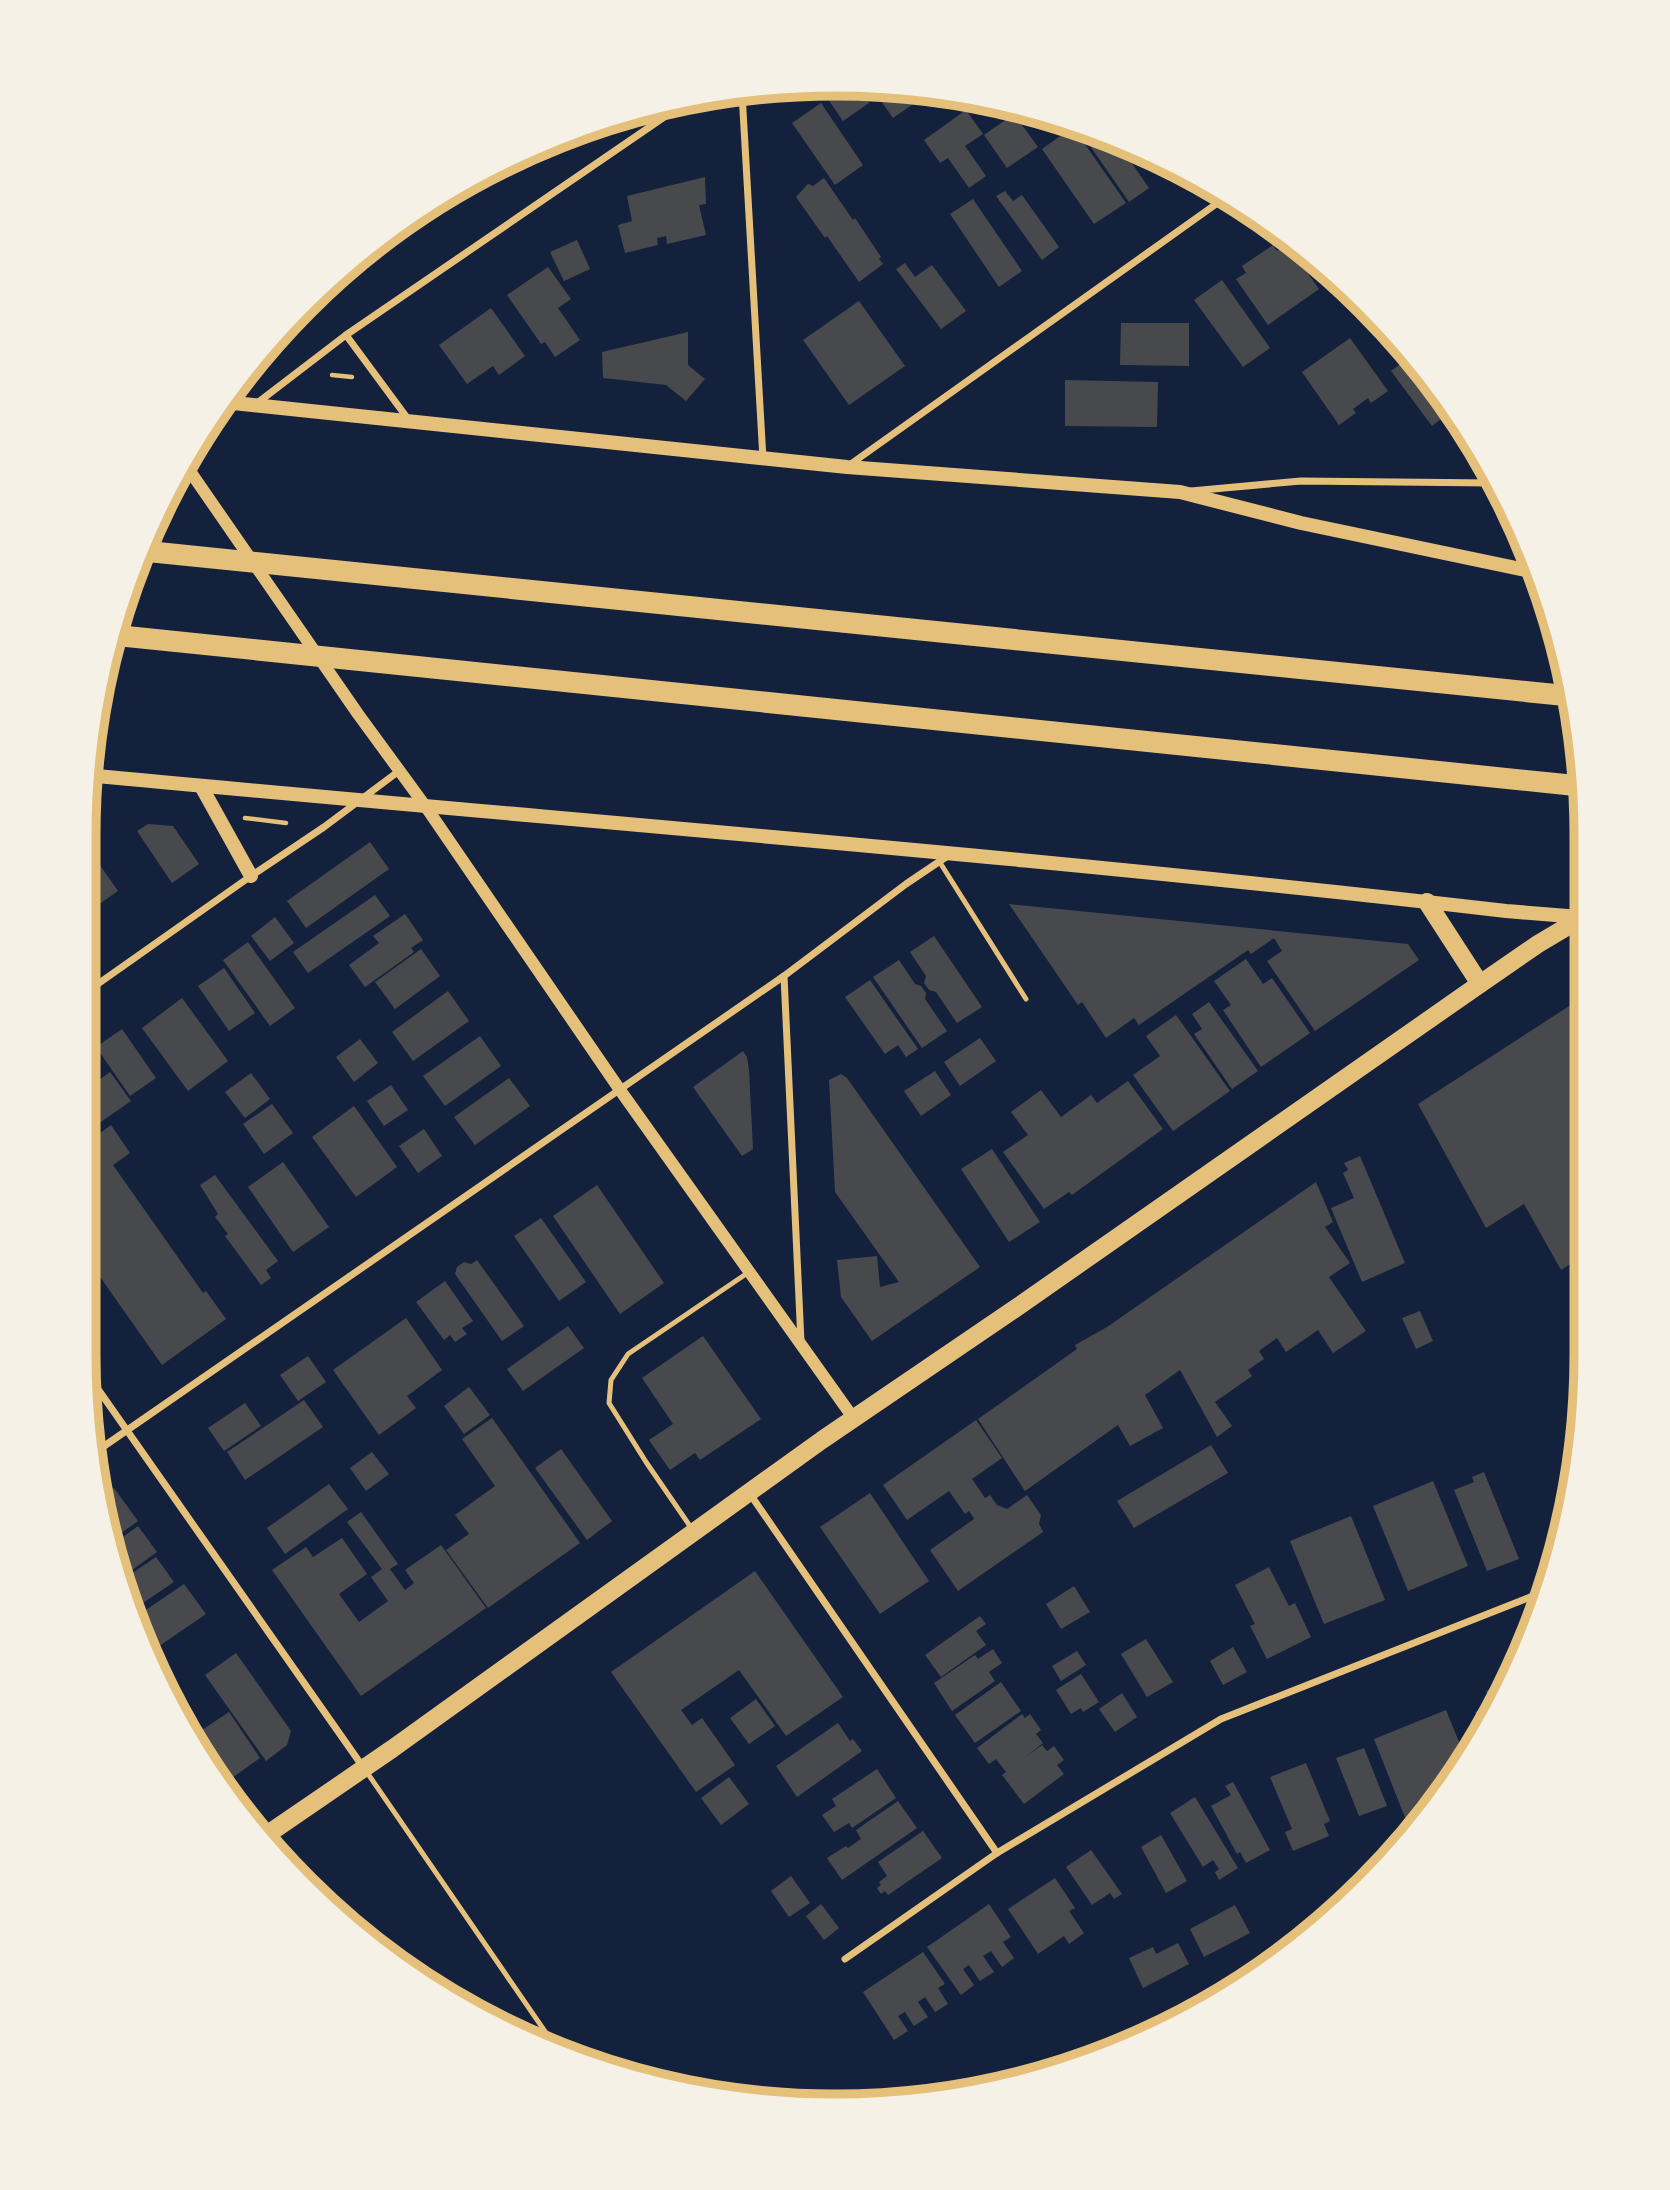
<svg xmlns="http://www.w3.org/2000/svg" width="1670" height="2190" viewBox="0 0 1670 2190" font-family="'Zilla Slab',serif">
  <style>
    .building { fill: #48494c }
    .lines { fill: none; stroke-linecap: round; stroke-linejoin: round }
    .path { stroke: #e5c07b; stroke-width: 4.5 }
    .service { stroke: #e5c07b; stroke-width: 5 }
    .minor { stroke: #e5c07b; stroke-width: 7 }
    .tertiary { stroke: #e5c07b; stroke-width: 12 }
    .secondary { stroke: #e5c07b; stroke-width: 14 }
    .primary { stroke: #e5c07b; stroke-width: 18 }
    .motorway { stroke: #e5c07b; stroke-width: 21 }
    .rim { fill: none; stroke: #e5c07b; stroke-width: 9 }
  </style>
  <rect width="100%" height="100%" fill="#14213d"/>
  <g class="building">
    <polygon points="835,84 857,86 869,103 843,121 819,86"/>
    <polygon points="872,88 908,91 916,102 893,118"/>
    <polygon points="987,100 1016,109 1000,120"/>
    <polygon points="821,103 863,165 835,185 792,123"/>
    <polygon points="966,110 983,134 965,146 986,176 969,188 948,158 940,163 924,140"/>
    <polygon points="1014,114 1038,147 1007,168 984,135"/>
    <polygon points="1073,127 1126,203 1094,224 1042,149"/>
    <polygon points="1077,127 1115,139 1149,188 1129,202"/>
    <polygon points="705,177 706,204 699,205 706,235 667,244 666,236 657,238 658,245 625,253 618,225 632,221 627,196"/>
    <polygon points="824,178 853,220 855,218 881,257 879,259 883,264 859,282 827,236 825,238 796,197 808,184 813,186"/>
    <polygon points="1005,191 1013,201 1022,195 1059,247 1042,260 996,196"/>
    <polygon points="439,199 447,210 418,230 410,217"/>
    <polygon points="973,199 1022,271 999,287 950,214"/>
    <polygon points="577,240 590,269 564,281 550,252"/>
    <polygon points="1287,244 1319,289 1268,325 1236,279 1246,273 1242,266 1273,245 1277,251"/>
    <polygon points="905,263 915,277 932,265 966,311 941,329 896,269"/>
    <polygon points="548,267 571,299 558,308 580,340 555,357 545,342 541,344 507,295"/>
    <polygon points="1222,280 1270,348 1243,367 1194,300"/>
    <polygon points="859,301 905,366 849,405 803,340"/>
    <polygon points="491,308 525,356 499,375 493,366 467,384 439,345"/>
    <polygon points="1121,323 1189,323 1189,366 1120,365"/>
    <polygon points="688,332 688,365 705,379 686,401 666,385 603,378 602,352"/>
    <polygon points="1350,338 1388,391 1371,403 1368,398 1353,409 1356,413 1339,425 1302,372"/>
    <polygon points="1410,357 1453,410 1432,426 1391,371"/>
    <polygon points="1065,380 1158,382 1157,427 1065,426"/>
    <polygon points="148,824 173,826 199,864 172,883 137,831"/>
    <polygon points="370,842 389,869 306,928 287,901"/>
    <polygon points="85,844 118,891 95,907 85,893"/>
    <polygon points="375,895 390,916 308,973 293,952"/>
    <polygon points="1009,904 1408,944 1419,960 1315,1031 1267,961 1282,951 1274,938 1251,954 1248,950 1139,1025 1134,1018 1106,1038 1082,1002 1078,1005"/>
    <polygon points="405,914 423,940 411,948 414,952 365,987 349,965 379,943 373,936"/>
    <polygon points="275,917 294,943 270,961 251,936"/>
    <polygon points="934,936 982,1007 957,1023 936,992 929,990 924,983 926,976 910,952"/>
    <polygon points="248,942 295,1008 270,1026 223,960"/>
    <polygon points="421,949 440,976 395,1009 375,982"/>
    <polygon points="1246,959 1263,984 1272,978 1310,1033 1261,1067 1223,1010 1231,1005 1214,981"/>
    <polygon points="899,960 915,984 921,986 926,993 925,999 947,1031 922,1048 873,977"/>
    <polygon points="224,968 255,1013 229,1031 198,986"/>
    <polygon points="870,980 918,1049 906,1057 898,1045 885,1054 845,997"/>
    <polygon points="448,991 469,1021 413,1061 392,1032"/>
    <polygon points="182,998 228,1061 188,1091 142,1028"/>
    <polygon points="1580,999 1580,1258 1561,1270 1524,1204 1486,1228 1418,1104"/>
    <polygon points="1209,1002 1258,1071 1232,1089 1194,1034 1202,1029 1192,1014"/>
    <polygon points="1176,1015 1230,1091 1173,1131 1133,1075 1160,1056 1146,1036"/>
    <polygon points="122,1029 156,1078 130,1096 96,1047"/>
    <polygon points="480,1036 501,1066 445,1106 423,1076"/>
    <polygon points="980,1038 996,1061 960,1086 944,1062"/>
    <polygon points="360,1039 378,1063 354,1082 336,1057"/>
    <polygon points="743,1051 747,1057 749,1070 753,1149 742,1156 693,1087"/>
    <polygon points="935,1071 951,1095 921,1116 904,1091"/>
    <polygon points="110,1072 131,1101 85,1133 85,1090"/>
    <polygon points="251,1073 270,1099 245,1118 225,1092"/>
    <polygon points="841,1074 847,1078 980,1267 872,1341 841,1297 837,1260 877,1256 880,1287 899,1282 835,1192 829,1080"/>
    <polygon points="509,1078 530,1106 475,1145 454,1117"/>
    <polygon points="1128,1081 1163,1129 1072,1195 1069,1192 1044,1209 1003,1152 1028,1135 1011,1112 1041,1090 1061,1117 1091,1095 1097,1103"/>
    <polygon points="391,1085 408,1110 384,1126 367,1101"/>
    <polygon points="272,1104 293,1133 264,1154 243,1124"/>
    <polygon points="354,1106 397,1167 356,1197 312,1137"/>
    <polygon points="111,1125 130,1153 113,1165 203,1293 206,1291 226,1319 162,1365 84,1254 85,1144"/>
    <polygon points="424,1129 442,1156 418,1173 399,1146"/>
    <polygon points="992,1149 1040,1222 1009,1242 961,1169"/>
    <polygon points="1360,1156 1405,1263 1362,1282 1331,1208 1354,1198 1343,1173 1348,1170 1344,1163"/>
    <polygon points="283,1162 329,1227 293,1252 248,1187"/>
    <polygon points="215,1175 278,1261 266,1270 271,1278 261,1285 225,1236 228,1234 215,1217 218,1214 200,1185"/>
    <polygon points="1316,1182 1333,1222 1325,1227 1350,1263 1329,1277 1366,1331 1333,1353 1318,1330 1286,1352 1277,1338 1259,1351 1264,1359 1248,1370 1252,1376 1215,1402 1232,1426 1217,1437 1180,1370 1145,1395 1163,1428 1130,1446 1118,1425 1025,1491 978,1419 1077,1349 1075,1345 1107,1327"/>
    <polygon points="597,1185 664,1283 620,1314 553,1216"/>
    <polygon points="541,1218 586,1282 559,1301 514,1236"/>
    <polygon points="477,1260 524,1326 502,1341 455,1274 457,1267 464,1262 471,1264"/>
    <polygon points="445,1281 473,1321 462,1328 467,1334 455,1342 450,1335 444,1340 416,1302"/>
    <polygon points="1420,1311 1433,1341 1416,1349 1402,1318"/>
    <polygon points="406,1318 442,1370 407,1396 416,1408 379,1435 333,1370"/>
    <polygon points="568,1326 584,1348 523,1391 507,1369"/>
    <polygon points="703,1336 761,1419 700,1460 695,1453 670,1470 649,1440 673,1424 642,1378"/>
    <polygon points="308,1356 326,1382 298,1401 280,1375"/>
    <polygon points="469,1387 490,1415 464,1434 444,1406"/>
    <polygon points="304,1400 323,1427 245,1480 227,1452"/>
    <polygon points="245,1403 261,1426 224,1451 208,1428"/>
    <polygon points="492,1418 580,1543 488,1608 446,1550 469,1534 455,1515 495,1486 462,1439"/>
    <polygon points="976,1420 1002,1458 972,1479 985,1498 990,1495 997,1505 1007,1509 1027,1495 1041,1515 1039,1524 1043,1532 958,1591 930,1550 974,1519 969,1511 965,1514 949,1491 907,1520 883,1485"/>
    <polygon points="1211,1445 1228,1473 1134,1528 1117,1501"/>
    <polygon points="561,1449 612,1521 587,1540 535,1468"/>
    <polygon points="372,1452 389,1474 366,1491 350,1468"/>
    <polygon points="1484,1472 1519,1559 1487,1571 1454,1490 1474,1482 1472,1477"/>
    <polygon points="1433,1481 1468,1566 1408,1591 1373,1506"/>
    <polygon points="329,1484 348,1509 285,1554 267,1528"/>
    <polygon points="114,1488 138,1521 109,1542 103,1496"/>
    <polygon points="870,1493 929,1581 880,1614 820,1527"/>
    <polygon points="361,1512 398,1564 390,1569 405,1590 414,1583 405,1570 441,1545 486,1608 361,1696 272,1570 306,1547 313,1557 342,1538 367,1574 339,1594 359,1622 388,1601 371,1577 382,1569 347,1522"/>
    <polygon points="1351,1516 1385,1600 1324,1624 1290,1541"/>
    <polygon points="138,1526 157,1552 121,1578 109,1547"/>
    <polygon points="156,1557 174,1582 134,1609 122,1580"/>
    <polygon points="1269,1567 1289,1606 1295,1603 1311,1637 1267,1659 1250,1626 1255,1624 1235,1585"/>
    <polygon points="755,1571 843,1697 786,1736 739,1670 681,1710 692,1725 702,1718 735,1765 696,1792 611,1672"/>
    <polygon points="184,1584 206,1614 152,1651 137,1616"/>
    <polygon points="1074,1586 1090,1612 1061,1629 1046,1604"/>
    <polygon points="980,1616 986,1624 976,1631 986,1645 941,1677 925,1655"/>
    <polygon points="1146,1639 1173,1682 1147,1697 1121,1654"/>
    <polygon points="1233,1647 1247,1672 1223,1685 1210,1661"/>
    <polygon points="993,1649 1002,1663 989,1672 995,1681 952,1711 934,1683 975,1655 978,1659"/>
    <polygon points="1077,1651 1086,1665 1061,1681 1052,1666"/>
    <polygon points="236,1653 291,1731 287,1745 266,1761 205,1675"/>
    <polygon points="1081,1674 1099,1702 1083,1712 1081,1708 1071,1714 1056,1690"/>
    <polygon points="1001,1682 1021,1711 975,1743 955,1715"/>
    <polygon points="1503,1684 1493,1704 1482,1727 1475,1712 1492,1705 1486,1691"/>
    <polygon points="1122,1693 1137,1717 1115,1732 1099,1709"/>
    <polygon points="756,1699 775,1726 749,1744 730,1718"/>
    <polygon points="1446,1710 1466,1759 1460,1772 1428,1811 1406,1820 1374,1739"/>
    <polygon points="179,1711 202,1744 206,1742 199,1732 229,1712 260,1758 225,1783 185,1731 177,1713"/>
    <polygon points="1022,1714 1025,1718 1030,1714 1041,1730 1036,1734 1043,1743 1024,1758 1042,1745 1047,1751 1054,1746 1064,1760 1057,1765 1064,1774 1024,1804 1002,1775 1006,1772 996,1759 989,1764 977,1748"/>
    <polygon points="838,1723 850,1741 853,1739 862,1751 797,1797 776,1766"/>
    <polygon points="1364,1748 1387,1806 1359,1816 1336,1758"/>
    <polygon points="1306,1763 1330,1821 1324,1824 1329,1836 1293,1851 1285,1832 1292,1829 1270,1777"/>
    <polygon points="877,1769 896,1798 852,1828 849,1823 834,1832 822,1815 836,1806 832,1799"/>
    <polygon points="729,1777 749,1804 721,1825 701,1798"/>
    <polygon points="1233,1782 1270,1850 1246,1863 1240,1852 1237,1854 1211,1806 1231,1795 1225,1786"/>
    <polygon points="1195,1797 1238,1868 1219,1880 1215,1872 1219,1869 1213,1860 1203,1867 1170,1813"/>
    <polygon points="898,1801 917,1828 842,1880 827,1858 846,1846 848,1848 861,1839 856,1830"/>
    <polygon points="923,1831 942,1858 888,1895 885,1891 881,1894 877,1888 881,1885 879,1882 887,1876 878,1862"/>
    <polygon points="1161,1835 1187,1881 1166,1893 1141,1847"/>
    <polygon points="1091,1850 1122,1894 1114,1899 1110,1893 1092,1905 1066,1867"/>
    <polygon points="791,1876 810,1903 789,1917 771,1891"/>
    <polygon points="1055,1878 1075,1908 1069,1911 1084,1933 1069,1944 1064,1936 1038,1954 1008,1909"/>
    <polygon points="821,1904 839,1928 824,1940 806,1916"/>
    <polygon points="989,1904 1011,1937 1003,1942 1014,1958 1002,1967 991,1951 983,1956 994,1972 980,1981 969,1965 963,1969 974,1985 961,1995 927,1947"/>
    <polygon points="1235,1905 1250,1933 1204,1957 1190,1929"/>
    <polygon points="1178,1943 1189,1964 1143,1988 1129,1958 1153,1947 1156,1954"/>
    <polygon points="923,1952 945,1984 938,1988 948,2004 935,2012 925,1997 918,2002 928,2017 914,2026 905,2012 898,2016 908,2031 894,2040 863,1992"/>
  </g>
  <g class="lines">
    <g class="path">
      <polyline points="332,375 352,377"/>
      <polyline points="245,818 286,823"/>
    </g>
    <g class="service">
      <polyline points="939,861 1026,999"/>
      <polyline points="692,1529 646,1462 609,1403 611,1380 628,1354 749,1272"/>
      <polyline points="366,1771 555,2046"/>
    </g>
    <g class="minor">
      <polyline points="742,93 763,459"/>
      <polyline points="346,335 408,419"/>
      <polyline points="256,404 346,335 692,98"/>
      <polyline points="848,466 1226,197"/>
      <polyline points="1191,491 1301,481 1491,483"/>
      <polyline points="784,976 801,1342"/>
      <polyline points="85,993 251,876 324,827 399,771"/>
      <polyline points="86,1372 363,1767"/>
      <polyline points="97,1451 784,976 906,884 949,855"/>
      <polyline points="750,1494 997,1853"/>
      <polyline points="845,1959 997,1853 1221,1719 1548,1590"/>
    </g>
    <polyline class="tertiary" points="185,464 358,714 426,807 620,1090 854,1419"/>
    <g class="secondary">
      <polyline points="224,402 847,467 1180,492 1301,523 1535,572"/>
      <path d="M87 775C560 820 1034 856 1506 911L1580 917"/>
      <polyline points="201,786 251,876"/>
    </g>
    <g class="primary">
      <polyline points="1427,902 1480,984"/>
      <polyline points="265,1836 392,1749 822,1440 1016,1308 1480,984 1538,944 1580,919"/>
    </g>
    <g class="motorway">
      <polyline points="143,551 1570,696"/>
      <polyline points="112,635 1580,786"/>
    </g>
  </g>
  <path d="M0 0H1670V2190H0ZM835 96H835A739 739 0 0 1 1574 835V1355A739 739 0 0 1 835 2094H835A739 739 0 0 1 96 1355V835A739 739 0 0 1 835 96Z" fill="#f6f1e7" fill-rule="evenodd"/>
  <path class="rim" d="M835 96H835A739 739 0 0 1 1574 835V1355A739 739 0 0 1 835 2094H835A739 739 0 0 1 96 1355V835A739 739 0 0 1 835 96Z"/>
</svg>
